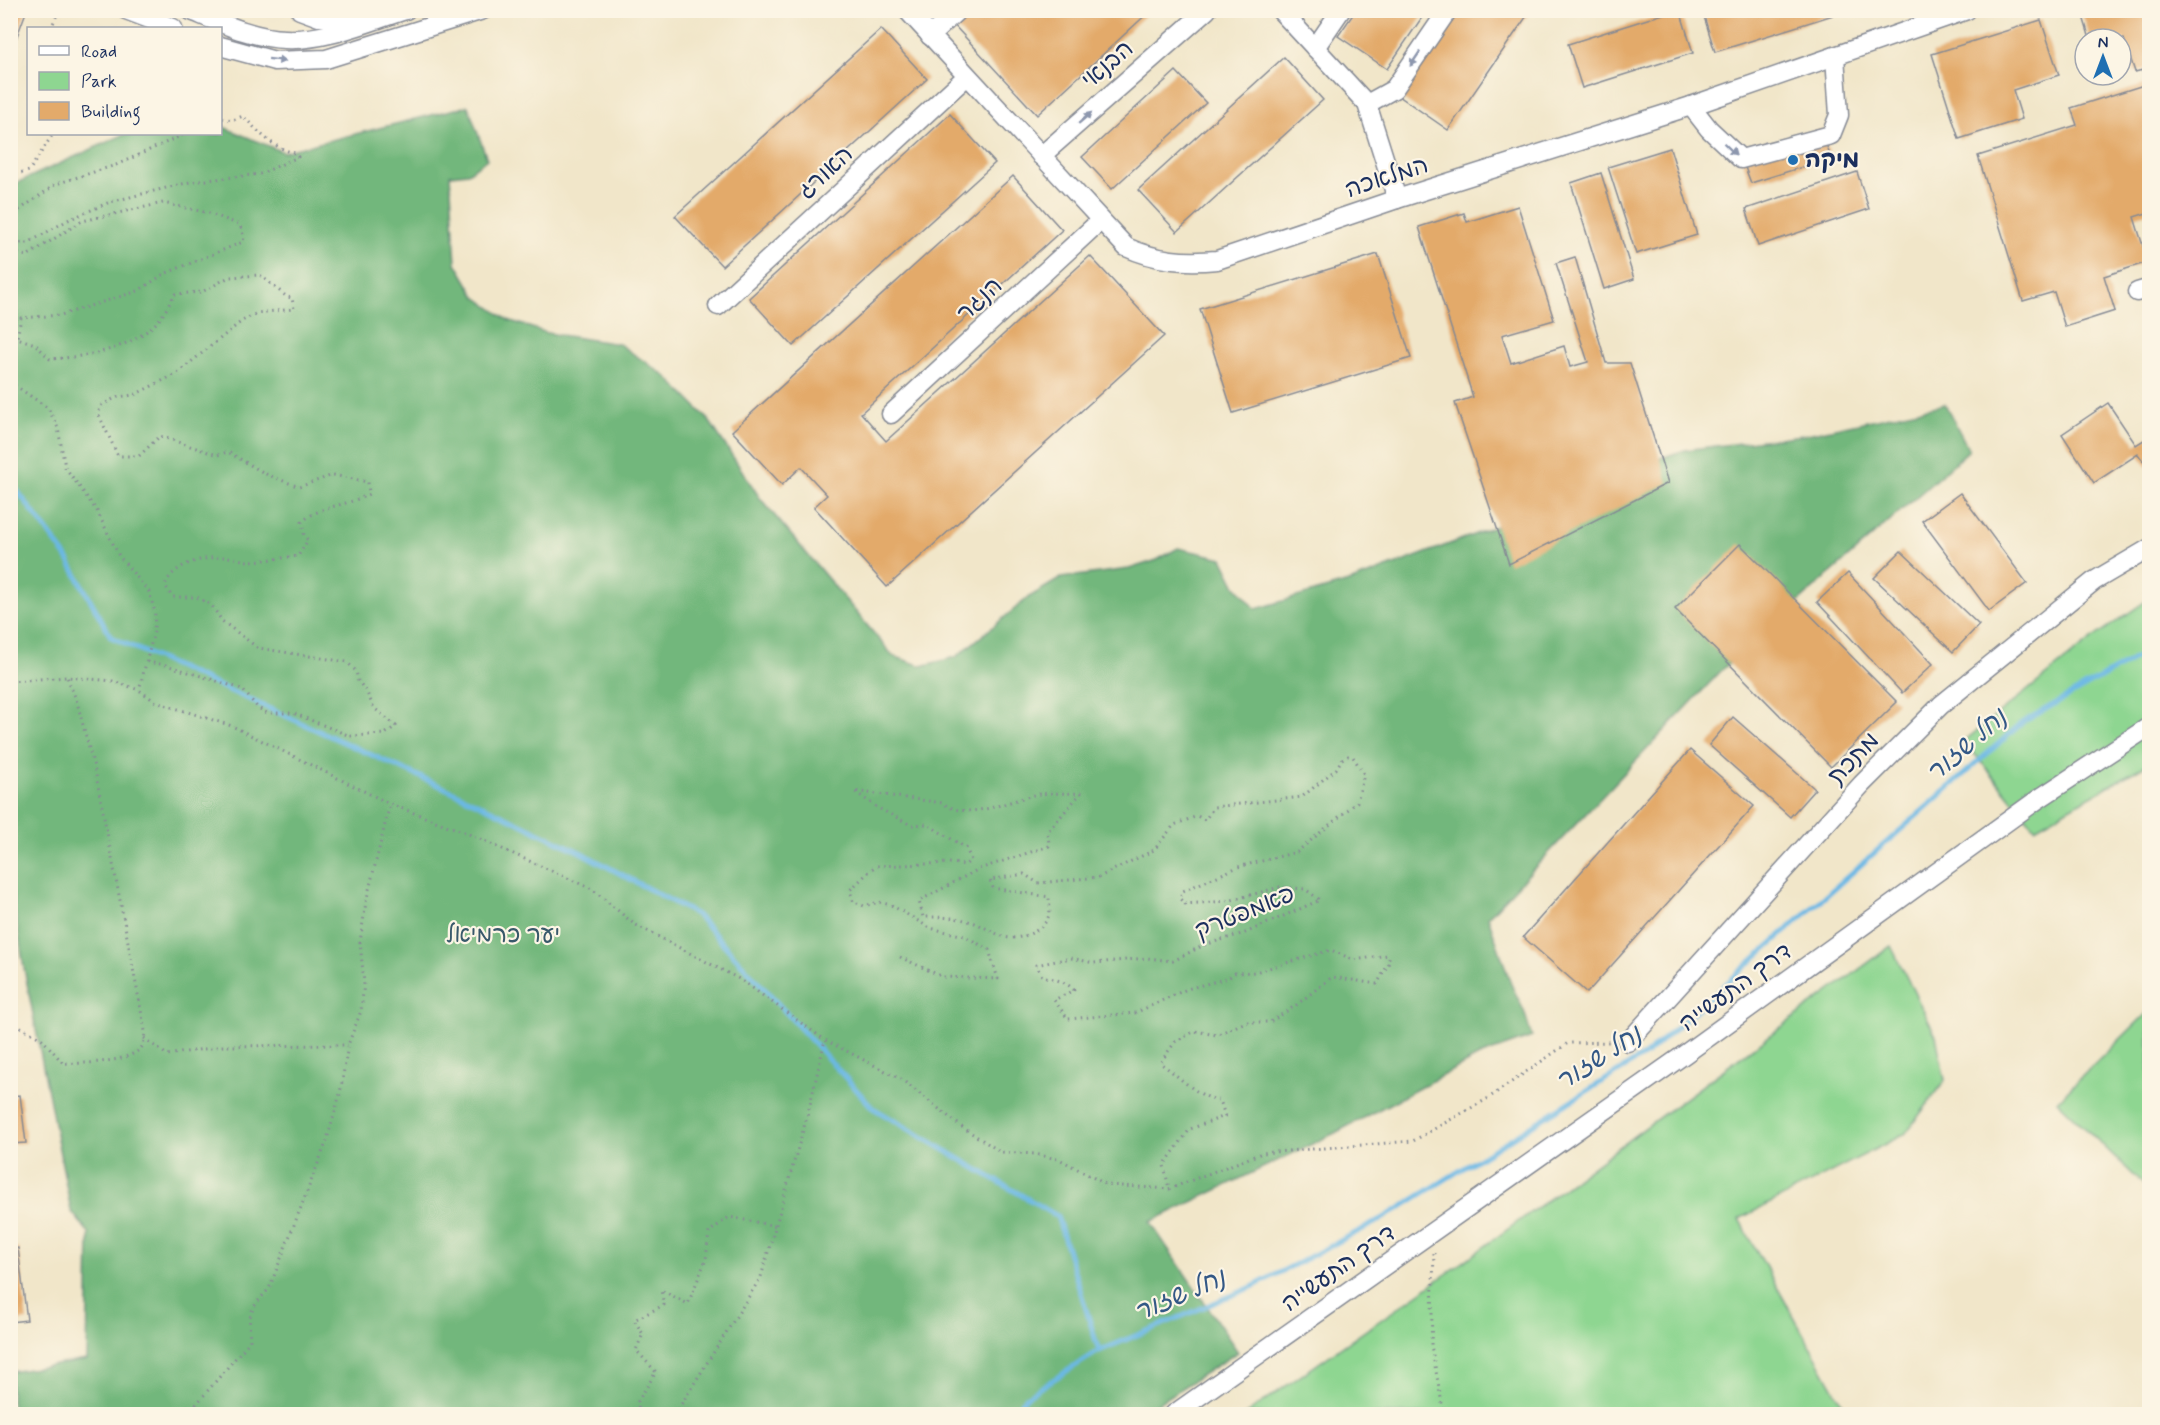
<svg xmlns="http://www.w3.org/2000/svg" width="2160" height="1425" viewBox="0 0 2160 1425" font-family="Mynerve,'Playpen Sans Hebrew',sans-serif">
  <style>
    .green { fill: #8ed691; stroke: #548278; stroke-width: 1.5 }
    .forest { fill: #72b77b; stroke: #46736c; stroke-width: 1.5 }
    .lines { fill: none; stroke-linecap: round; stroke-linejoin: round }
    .stream { stroke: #6bb8e5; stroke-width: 5 }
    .building { fill: #e3aa6a }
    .minor-casing { stroke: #868a94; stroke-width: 21 }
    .path { stroke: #868a94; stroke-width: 3; stroke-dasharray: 1.5 4.5; stroke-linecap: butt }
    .minor { stroke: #fff; stroke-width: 18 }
    .oneway { fill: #8d97ae }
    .poi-dot { fill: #1f6fb2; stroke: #fcf5e5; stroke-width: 2 }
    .labels { text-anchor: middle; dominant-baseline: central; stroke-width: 4.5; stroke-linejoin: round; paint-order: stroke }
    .street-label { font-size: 24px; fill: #1b2f5e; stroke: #fcf5e5 }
    .poi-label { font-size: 24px; font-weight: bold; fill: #1b2f5e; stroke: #fcf5e5; text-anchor: start }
    .park-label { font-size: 24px; fill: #38596b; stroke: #fcf5e5 }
    .water-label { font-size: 26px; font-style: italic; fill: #335886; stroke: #fcf5e5 }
  </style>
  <rect width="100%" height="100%" fill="#fcf5e5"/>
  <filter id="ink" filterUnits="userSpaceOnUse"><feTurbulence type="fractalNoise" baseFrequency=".0167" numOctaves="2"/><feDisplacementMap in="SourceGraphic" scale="12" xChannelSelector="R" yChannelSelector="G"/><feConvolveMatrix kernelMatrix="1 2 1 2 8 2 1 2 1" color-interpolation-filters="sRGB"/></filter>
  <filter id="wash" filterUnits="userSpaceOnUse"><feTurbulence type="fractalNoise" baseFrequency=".008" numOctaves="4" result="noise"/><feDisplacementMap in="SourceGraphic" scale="24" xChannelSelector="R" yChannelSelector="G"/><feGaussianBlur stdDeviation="1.35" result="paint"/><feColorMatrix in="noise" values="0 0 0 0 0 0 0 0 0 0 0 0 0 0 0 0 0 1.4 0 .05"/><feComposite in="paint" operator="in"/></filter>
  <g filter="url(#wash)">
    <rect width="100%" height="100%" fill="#f1e6c9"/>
    <g class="green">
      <polygon points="2149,599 2149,763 2035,828 1964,741 2097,635"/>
      <polygon points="1891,946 1936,1036 1945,1081 1905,1134 1739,1219 1848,1414 1246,1414 1462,1263"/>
      <polygon points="2149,1011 2149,1190 2057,1101"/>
    </g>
    <polygon class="forest" points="468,106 487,159 468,173 450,175 456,263 476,297 508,320 547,333 619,344 667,377 708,419 760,498 893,656 922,666 956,657 1029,597 1061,578 1129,569 1157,560 1178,548 1222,558 1236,586 1256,609 1352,581 1539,510 1637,466 1685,450 1803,435 1945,404 1969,450 1722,670 1488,917 1511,984 1524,1011 1532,1037 1479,1056 1335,1133 1150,1222 1238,1352 1141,1414 15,1414 11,1402 11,1372 87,1360 89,1233 71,1211 24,968 11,885 10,186 125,134 220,134 221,126 283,152"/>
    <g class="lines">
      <g class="stream">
        <polyline points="16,489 66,556 111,637 458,794 580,852 697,915 873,1108 1057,1216 1099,1351"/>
        <polyline points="1013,1414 1027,1396 1099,1351 1252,1287 1382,1219 1645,1055 2023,722 2150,650"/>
      </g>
    </g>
    <g id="blocks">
      <g class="building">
        <polygon points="10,10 26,12 13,47 10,46"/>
        <polygon points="968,10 1151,10 1037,115 953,24"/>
        <polygon points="1356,10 1427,10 1387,69 1338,36"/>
        <polygon points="1459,10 1531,10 1448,130 1399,96"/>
        <polygon points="1676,10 1680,10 1693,53 1582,88 1568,44"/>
        <polygon points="1702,10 1846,10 1846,11 1715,52"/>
        <polygon points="2081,10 2150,10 2150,68 2135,72 2124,39 2090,39"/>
        <polygon points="2041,20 2059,75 2013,90 2022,119 1959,139 1932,54"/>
        <polygon points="881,29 927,79 722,266 675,216"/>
        <polygon points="1284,57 1323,100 1177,232 1138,190"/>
        <polygon points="1176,71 1206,103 1112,189 1082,157"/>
        <polygon points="2150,83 2150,212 2134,217 2148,262 2104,276 2115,311 2065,327 2054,292 2023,301 1978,156 2077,125 2071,108"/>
        <polygon points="950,114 995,163 793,346 749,298"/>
        <polygon points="1821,130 1831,158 1751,183 1741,157"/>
        <polygon points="1670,148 1697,235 1636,254 1608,167"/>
        <polygon points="1857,172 1869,209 1758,246 1746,209"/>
        <polygon points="1601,173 1634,279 1604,289 1571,183"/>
        <polygon points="1013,176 1062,230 861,413 886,441 1090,256 1164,336 887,587 814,507 827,495 801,467 782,485 732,431"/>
        <polygon points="1518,206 1554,320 1502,335 1511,363 1564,346 1570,367 1588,362 1556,263 1575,257 1606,363 1630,363 1668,483 1509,564 1455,403 1473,397 1419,227 1464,213 1467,222"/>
        <polygon points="1378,254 1411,358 1233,413 1200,309"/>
        <polygon points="2108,403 2136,445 2150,436 2150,470 2138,454 2094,483 2062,434"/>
        <polygon points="1960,493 2027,583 1989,611 1922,521"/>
        <polygon points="1740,544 1897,702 1831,767 1675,609"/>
        <polygon points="1901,551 1979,625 1953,652 1874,578"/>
        <polygon points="1848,573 1933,664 1902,693 1817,602"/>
        <polygon points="1733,717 1815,789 1790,817 1709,745"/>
        <polygon points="1690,750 1754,806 1587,993 1523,937"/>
        <polygon points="20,1095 26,1143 10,1144 10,1096"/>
        <polygon points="18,1248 27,1320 10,1322 10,1249"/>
      </g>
    </g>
  </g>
  <g filter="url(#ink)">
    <use href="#blocks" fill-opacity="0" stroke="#868a94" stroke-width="1.5"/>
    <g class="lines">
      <defs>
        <g id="minor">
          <polyline points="126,10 173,28"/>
          <path d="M189 10C219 22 253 38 285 39 326 41 367 22 406 10"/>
          <polyline points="300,10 319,17 362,19"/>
          <path d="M907 10 1126 247C1157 261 1184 263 1217 260L1397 199 1691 106 1967 10"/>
          <polyline points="1280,10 1367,104 1397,199"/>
          <polyline points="930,36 958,10"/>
          <polyline points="220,46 275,61 326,59 483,10"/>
          <polyline points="1315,48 1341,10"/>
          <polyline points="1367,104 1394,89 1448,10"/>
          <polyline points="1691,106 1709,129 1741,159 1831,135 1839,115 1835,56"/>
          <polyline points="1041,156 1207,10"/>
          <polyline points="2137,292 2150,288"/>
          <polyline points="718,306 967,76"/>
          <polyline points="891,414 1101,220"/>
          <polyline points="1628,1042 1862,784 1941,705 2094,581 2150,548"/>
          <polyline points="1174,1414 1685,1054 2037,800 2150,726"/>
        </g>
      </defs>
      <use href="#minor" class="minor-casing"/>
      <g class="path">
        <polyline points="54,28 52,26 59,10"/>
        <polyline points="10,177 29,171 53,134"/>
        <polyline points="10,204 18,211 56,184 116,165 185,134"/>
        <polyline points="10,382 48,408 58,428 65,467 97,511 119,556 149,592 155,612 154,632 139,690"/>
        <path d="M147 662 166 665 242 689 258 708 267 713H293L350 736 385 734 396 726 374 708 366 691 358 681 356 671 347 662 258 648 222 621 212 606 197 597H172L165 585C174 563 204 557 226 557 234 557 242 561 250 561 266 560 282 558 298 556L308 540 304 536 302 522C320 505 348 506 369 494L368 482 333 475 299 487 266 474 228 452 217 455 160 436 139 456H118L98 413 102 405 117 397 134 395 176 374 242 321 257 313 294 309 292 298 287 297 260 275 229 277 202 292 175 294C169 304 163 317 154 325 127 350 86 357 50 359L35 344 17 338 21 318 61 315 138 291 164 274 243 242 244 237 240 225 209 213 163 203 82 221 27 256 17 253 14 249 16 243H28L68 220 110 202 190 182 260 174 298 157 295 153C272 148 259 132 243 116L233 120 220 118"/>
        <polyline points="10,681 67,677 113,681 139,690 156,702 232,726 390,804 462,831 592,889 634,924 741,980 825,1040 901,1079 962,1127 1001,1152 1035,1154 1061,1160 1107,1185 1169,1189 1262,1153 1413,1141 1487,1099 1568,1043 1612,1042"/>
        <path d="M900 957 943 977 998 979 989 950 965 936 930 928 891 905 879 902 864 906 853 901 850 890 875 866 952 863 965 865 971 860 966 848 927 824 911 825 878 808 854 791 943 803C968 822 1007 801 1034 795 1049 792 1066 794 1081 793L1048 831 1049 846 979 869 919 901 923 917C941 917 958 917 975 923 985 927 995 934 1005 937 1020 941 1044 931 1049 915 1051 910 1049 902 1049 897L993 888 990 880 1024 874 1038 883 1099 877 1154 850 1174 825 1197 816 1205 820 1214 807 1302 797 1336 769 1342 759 1348 756 1353 757 1364 774 1357 802 1297 852 1238 867 1183 891 1179 898 1185 904 1228 901 1280 887 1305 889 1320 900 1245 933 1204 945 1173 961 1147 958 1094 963 1071 958 1036 965 1042 976C1053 979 1066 981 1074 990L1054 1000 1068 1019 1135 1013 1187 989 1228 978 1235 973 1255 972 1331 950 1354 960 1388 955 1390 961 1377 984 1332 977 1295 1006 1270 1022H1246L1216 1035 1195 1031 1175 1042 1160 1063C1178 1075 1199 1099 1220 1100L1225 1116 1190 1129 1164 1165 1169 1189"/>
        <path d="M10 1021 42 1039 63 1063C81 1064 134 1063 143 1045 144 1041 145 1035 145 1031L96 775 77 702 67 677"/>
        <polyline points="144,1038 167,1055 223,1046 348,1045"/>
        <polyline points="1434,1253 1431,1345 1444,1414"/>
        <path d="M188 1414 250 1341C248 1313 250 1309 269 1289L326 1143 340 1094 348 1045 361 1011 364 983 360 942 366 902 390 804"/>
        <polyline points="639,1414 638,1401 656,1372 636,1350 643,1334 634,1320 664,1305 661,1290 688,1304 706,1259 709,1232 729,1217 776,1226"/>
        <polyline points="675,1414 761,1277 808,1113 825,1040"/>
      </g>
      <use href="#minor" class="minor"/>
    </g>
    <defs><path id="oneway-solid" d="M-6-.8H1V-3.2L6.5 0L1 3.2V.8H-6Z" transform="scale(1.5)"/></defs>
    <g class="oneway">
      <use href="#oneway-solid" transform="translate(1415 59) rotate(124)"/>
      <use href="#oneway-solid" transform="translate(277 60) rotate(7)"/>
      <use href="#oneway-solid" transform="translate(1085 118) rotate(-41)"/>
      <use href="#oneway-solid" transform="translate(1730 149) rotate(44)"/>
    </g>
  </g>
  <circle class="poi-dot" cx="1793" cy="160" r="6"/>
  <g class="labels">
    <g class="street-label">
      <text transform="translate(1108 65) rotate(-41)">הבנאי</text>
      <text transform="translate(826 173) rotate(-43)">האורג</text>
      <text transform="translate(1387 178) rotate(-18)">המלאכה</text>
      <text transform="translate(980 300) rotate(-43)">הנגר</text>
      <text transform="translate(1854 759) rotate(-46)">מתכת</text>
      <text transform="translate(1245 913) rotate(-22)">פאמפטרק</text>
      <text transform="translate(1736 988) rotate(-36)">דרך התעשייה</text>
      <text transform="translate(1339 1269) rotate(-35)">דרך התעשייה</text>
    </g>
    <g class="poi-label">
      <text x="1805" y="160">מיקה</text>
    </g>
    <g class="park-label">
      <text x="503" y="935">יער כרמיאל</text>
    </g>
    <g class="water-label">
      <text transform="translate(1967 746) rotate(-41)">נחל שזור</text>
      <text transform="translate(1599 1059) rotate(-33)">נחל שזור</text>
      <text transform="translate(1180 1296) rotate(-23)">נחל שזור</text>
    </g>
  </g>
  <rect width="2160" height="1425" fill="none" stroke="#fcf5e5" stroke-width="36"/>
  <rect x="27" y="27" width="195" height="108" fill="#fcf5e5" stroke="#a2a6af" stroke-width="1.5"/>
  <rect x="39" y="46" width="30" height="9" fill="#ffffff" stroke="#a2a6af" stroke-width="1.5"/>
  <text x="81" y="57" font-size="18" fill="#1b2f5e">Road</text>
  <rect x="39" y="72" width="30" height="18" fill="#8ed691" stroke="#a2a6af" stroke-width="1.5"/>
  <text x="81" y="87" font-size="18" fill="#1b2f5e">Park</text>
  <rect x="39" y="102" width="30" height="18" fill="#e3aa6a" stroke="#a2a6af" stroke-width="1.5"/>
  <text x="81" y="117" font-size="18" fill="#1b2f5e">Building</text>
  <g transform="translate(2103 57)"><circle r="28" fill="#fcf5e5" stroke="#a2a6af" stroke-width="1.5"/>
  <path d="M0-4.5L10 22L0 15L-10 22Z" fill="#1f6fb2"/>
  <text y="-9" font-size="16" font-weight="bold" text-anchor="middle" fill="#1b2f5e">N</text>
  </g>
</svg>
